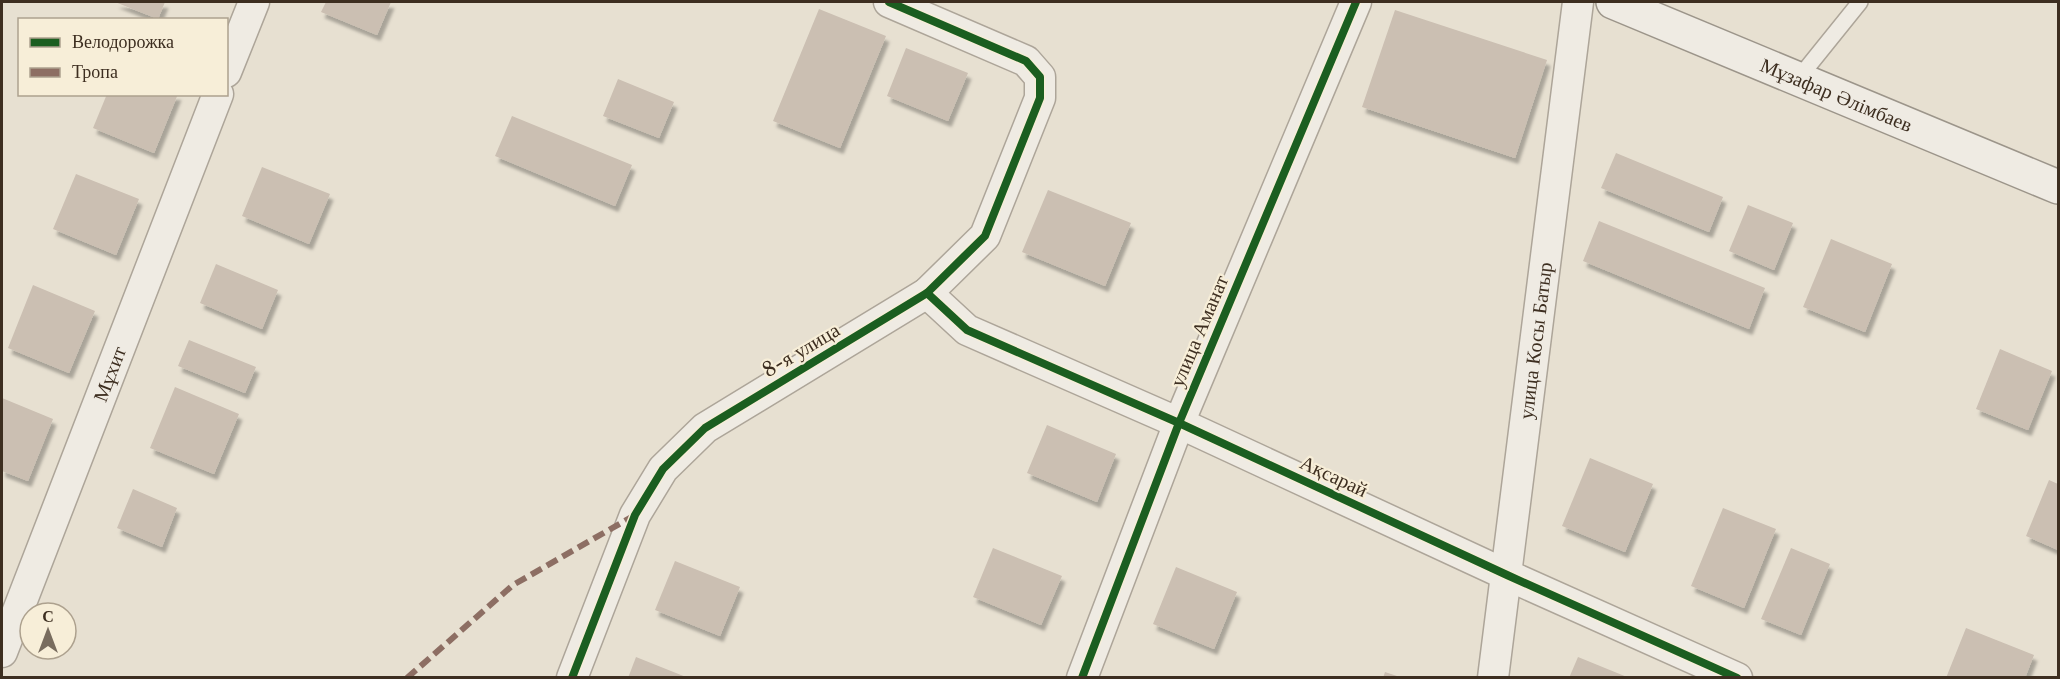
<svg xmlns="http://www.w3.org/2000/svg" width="2060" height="679" viewBox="0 0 2060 679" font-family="'Libre Baskerville',serif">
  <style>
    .building { fill: #cbbfb2; filter: url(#shadow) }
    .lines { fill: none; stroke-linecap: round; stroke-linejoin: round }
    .lane-casing { stroke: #ada599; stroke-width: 18 }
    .street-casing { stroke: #ada599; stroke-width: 33 }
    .secondary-casing { stroke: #9c958a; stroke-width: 36 }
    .lane { stroke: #efebe3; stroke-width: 15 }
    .street { stroke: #efebe3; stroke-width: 30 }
    .secondary { stroke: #efebe3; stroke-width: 33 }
    .quiet { stroke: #8d6e63; stroke-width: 6; stroke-dasharray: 12 6; stroke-linecap: butt }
    .cycleway-casing { stroke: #f7eed8; stroke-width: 11 }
    .cycleway { stroke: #1b5e20; stroke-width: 8 }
    .labels { text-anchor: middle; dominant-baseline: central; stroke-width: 4.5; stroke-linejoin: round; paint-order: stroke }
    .street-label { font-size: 20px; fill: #3d2e20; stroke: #f7eed8 }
  </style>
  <defs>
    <filter id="shadow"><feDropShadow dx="3.5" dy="6" stdDeviation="1.5" flood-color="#0004"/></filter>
  </defs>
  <rect width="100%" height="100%" fill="#e7e0d1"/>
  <g class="building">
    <polygon points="115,2 165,2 158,19"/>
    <polygon points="326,2 391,2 377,35 321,12"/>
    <polygon points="819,9 886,36 840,148 773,121"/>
    <polygon points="1395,10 1547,60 1515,158 1362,107"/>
    <polygon points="906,48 968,73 948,121 887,96"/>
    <polygon points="618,79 674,102 659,138 603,116"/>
    <polygon points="107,94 178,94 154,153 93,128"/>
    <polygon points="512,116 632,165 615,206 495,156"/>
    <polygon points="1616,153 1723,197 1709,232 1601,188"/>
    <polygon points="262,167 330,194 309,244 242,216"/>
    <polygon points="76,174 139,199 116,255 53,229"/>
    <polygon points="1048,190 1131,223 1105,286 1022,252"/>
    <polygon points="1748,205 1793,223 1774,270 1729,251"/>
    <polygon points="1599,221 1765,288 1749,329 1583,261"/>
    <polygon points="1831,239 1892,264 1865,332 1803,307"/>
    <polygon points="216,264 278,290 262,329 200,303"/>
    <polygon points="33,285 95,311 69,373 8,348"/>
    <polygon points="189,340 256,367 245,393 178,366"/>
    <polygon points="2000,349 2052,371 2028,430 1976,409"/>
    <polygon points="175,387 239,414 214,474 150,448"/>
    <polygon points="2,398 53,419 28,481 2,471"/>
    <polygon points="1047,425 1116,454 1097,502 1027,473"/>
    <polygon points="1590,458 1653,484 1625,552 1562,526"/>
    <polygon points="2049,480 2058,484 2058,550 2026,536"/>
    <polygon points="133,489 177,508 162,547 117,528"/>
    <polygon points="1723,508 1776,529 1744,608 1691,586"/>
    <polygon points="993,548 1062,576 1041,625 973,597"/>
    <polygon points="1791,548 1830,564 1801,635 1761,619"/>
    <polygon points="675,561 740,587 720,636 655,610"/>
    <polygon points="1176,567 1237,592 1214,649 1153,624"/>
    <polygon points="1966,628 2034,655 2025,678 1946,678"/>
    <polygon points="636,657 686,677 686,678 628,678"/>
    <polygon points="1578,657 1627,677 1627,678 1569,678"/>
    <polygon points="1385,672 1400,677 1400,678 1383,678"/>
  </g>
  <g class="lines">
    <defs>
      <polyline id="lane" points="1798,79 1860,2"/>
      <g id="street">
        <polyline points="226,72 254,2"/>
        <polyline points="927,293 967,330 1179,423 1507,575 1737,678"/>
        <path id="s1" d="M2 652 218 94"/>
        <polyline points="572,678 635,515 663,469 705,428 927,293 985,236 1040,98 1040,77 1026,61 889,2"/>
        <polyline points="1082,678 1179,423 1356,2"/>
        <path id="s2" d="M1493 678 1578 2"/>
      </g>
      <g id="secondary">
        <path id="s3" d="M1613 2 2058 187"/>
      </g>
    </defs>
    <use href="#lane" class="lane-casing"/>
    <use href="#street" class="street-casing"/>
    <use href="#secondary" class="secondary-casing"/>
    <use href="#lane" class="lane"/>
    <use href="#street" class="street"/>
    <use href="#secondary" class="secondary"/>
    <polyline class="quiet" points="407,678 513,585 635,515"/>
    <defs>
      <g id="cycleway">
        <polyline points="927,293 967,330 1179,423 1507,575 1737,678"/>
        <polyline points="572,678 635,515 663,469 705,428 927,293 985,236 1040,98 1040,77 1026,61 889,2"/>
        <polyline points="1082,678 1179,423 1356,2"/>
      </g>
    </defs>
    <use href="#cycleway" class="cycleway-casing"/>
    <use href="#cycleway" class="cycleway"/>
  </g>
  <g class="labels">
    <g class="street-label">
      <text stroke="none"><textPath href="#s3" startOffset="242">Мұзафар Әлімбаев</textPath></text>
      <text transform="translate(1199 331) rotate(-67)">улица Аманат</text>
      <text stroke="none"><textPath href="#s2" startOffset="340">улица Косы Батыр</textPath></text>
      <text transform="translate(801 350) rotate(-31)">8-я улица</text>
      <text stroke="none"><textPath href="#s1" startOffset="298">Мұхит</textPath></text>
      <text transform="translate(1334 476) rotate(25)">Ақсарай</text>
    </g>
  </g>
  <rect width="2060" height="679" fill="none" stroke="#3d2e20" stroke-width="6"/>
  <rect x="18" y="18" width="210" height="78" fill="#f7eed8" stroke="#ada18e" stroke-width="1.5"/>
  <rect x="30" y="38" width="30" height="9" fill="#1b5e20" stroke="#ada18e" stroke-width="1.5"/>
  <text x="72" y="48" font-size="18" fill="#3d2e20">Велодорожка</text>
  <rect x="30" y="68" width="30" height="9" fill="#8d6e63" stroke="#ada18e" stroke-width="1.5"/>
  <text x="72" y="78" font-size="18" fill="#3d2e20">Тропа</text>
  <g transform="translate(48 631)"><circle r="28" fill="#f7eed8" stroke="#ada18e" stroke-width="1.5"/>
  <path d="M0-4.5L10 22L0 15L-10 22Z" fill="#786c5e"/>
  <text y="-9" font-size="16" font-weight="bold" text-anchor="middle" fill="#3d2e20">С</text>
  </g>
</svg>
